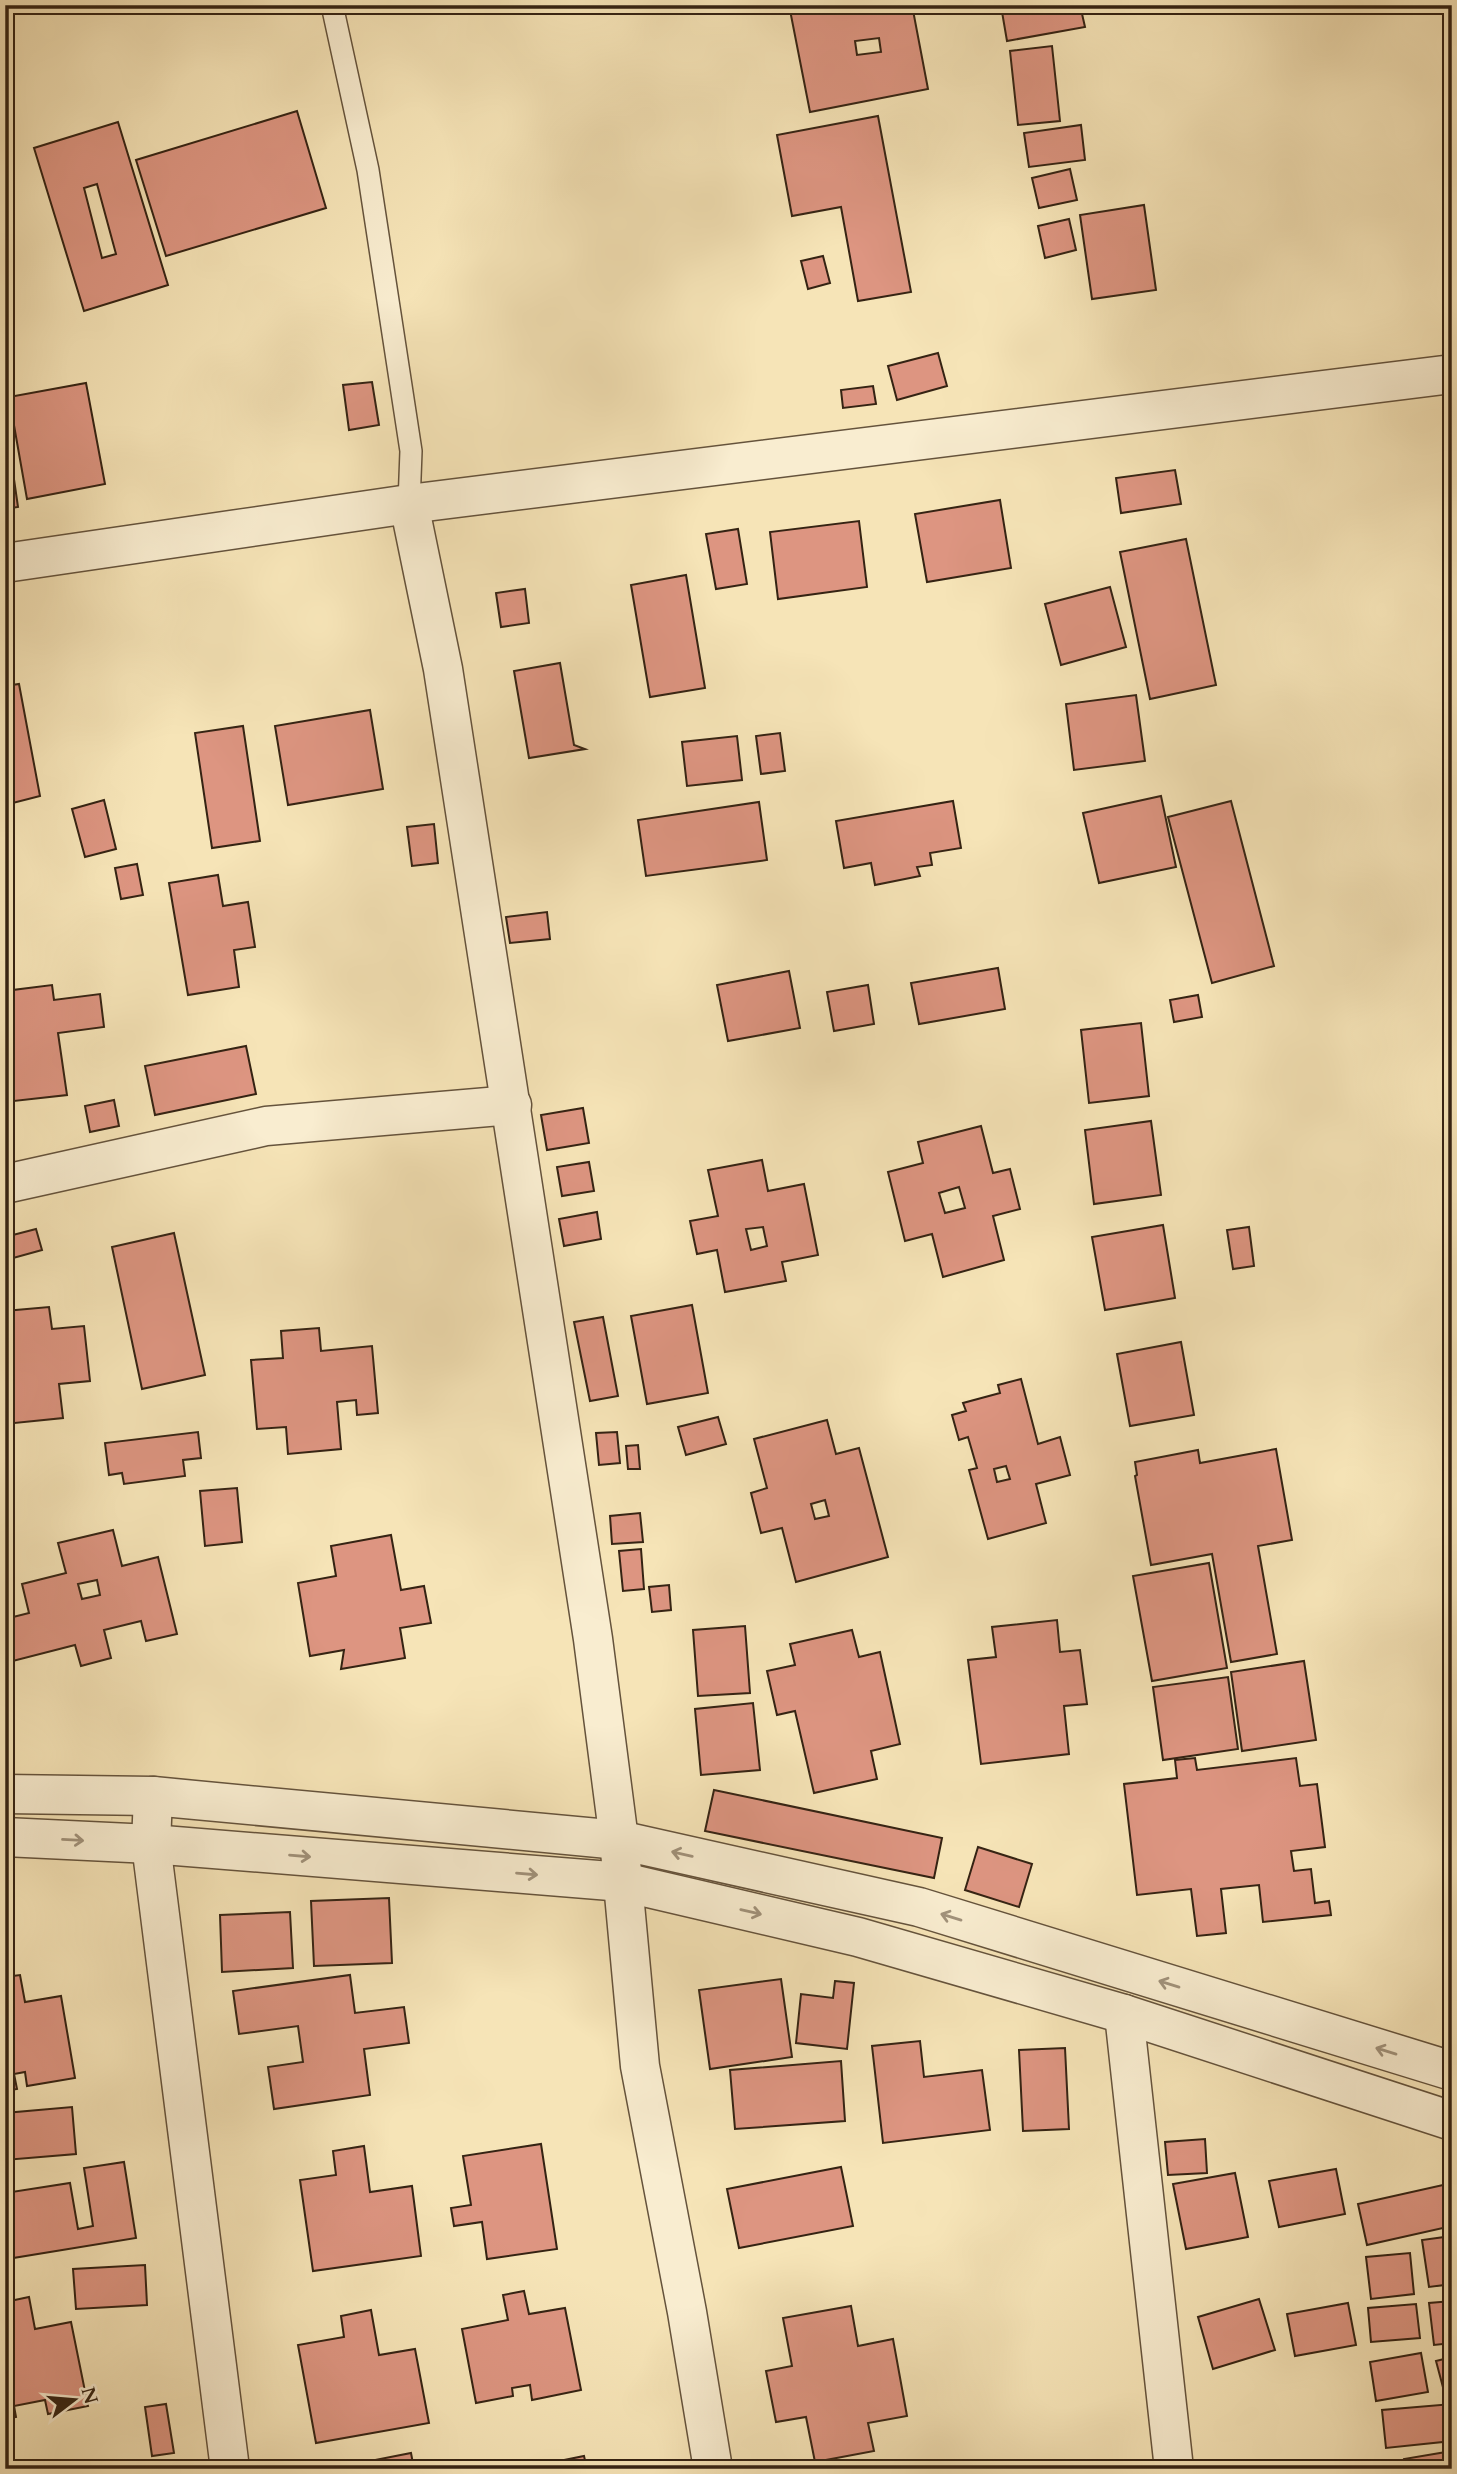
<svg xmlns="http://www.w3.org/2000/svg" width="1457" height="2474" viewBox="0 0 1457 2474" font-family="Cardo,serif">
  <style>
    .building { fill: #dd9581; stroke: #352313; stroke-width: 2; fill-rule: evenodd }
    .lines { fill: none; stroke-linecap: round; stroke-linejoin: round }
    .service-casing { stroke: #65533c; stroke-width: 24 }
    .minor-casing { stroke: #65533c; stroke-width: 41 }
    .tertiary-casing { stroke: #65533c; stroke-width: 41 }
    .service { stroke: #f9edd0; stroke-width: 21 }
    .minor { stroke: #f9edd0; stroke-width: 38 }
    .tertiary { stroke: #f9edd0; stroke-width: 38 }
    .oneway { stroke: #a1927b }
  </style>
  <rect width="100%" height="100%" fill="#f6e4b7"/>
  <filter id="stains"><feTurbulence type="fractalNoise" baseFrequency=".00286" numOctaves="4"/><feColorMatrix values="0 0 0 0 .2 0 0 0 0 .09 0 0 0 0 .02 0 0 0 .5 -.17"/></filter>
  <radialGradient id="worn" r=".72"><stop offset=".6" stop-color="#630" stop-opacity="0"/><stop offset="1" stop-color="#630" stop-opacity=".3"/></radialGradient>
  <g class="building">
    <path d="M789 5H912L928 89 810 112ZM879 38 881 52 857 55 855 41Z"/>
    <polygon points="1080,5 1085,27 1007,41 1001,6"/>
    <polygon points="1052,46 1060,121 1018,125 1010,51"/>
    <polygon points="297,111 326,208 166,256 136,160"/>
    <polygon points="878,116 911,292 858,301 841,207 792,216 777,135"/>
    <path d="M118 122 168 285 84 311 34 148ZM97 184 116 254 102 258 84 188Z"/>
    <polygon points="1081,125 1085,160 1029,167 1024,133"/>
    <polygon points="1070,169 1077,200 1039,208 1032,178"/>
    <polygon points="1144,205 1156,290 1092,299 1080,215"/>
    <polygon points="1069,219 1076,250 1045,258 1038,226"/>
    <polygon points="823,256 830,283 808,289 801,261"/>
    <polygon points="938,353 947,386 897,400 888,366"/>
    <polygon points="372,382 379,425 349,430 343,385"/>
    <polygon points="86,383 105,484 27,499 9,397"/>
    <polygon points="873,386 876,404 843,408 841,390"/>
    <polygon points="5,417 18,507 5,509"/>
    <polygon points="1175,470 1181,504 1121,513 1116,478"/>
    <polygon points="1000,500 1011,568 927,582 915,514"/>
    <polygon points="859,521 867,587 778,599 770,532"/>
    <polygon points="738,529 747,584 716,589 706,534"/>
    <polygon points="1186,539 1216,685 1150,699 1120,552"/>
    <polygon points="686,575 705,688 650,697 631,585"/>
    <polygon points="1110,587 1126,647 1061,665 1045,604"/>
    <polygon points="525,589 529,623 501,627 496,593"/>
    <polygon points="560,663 574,745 585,749 529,758 514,671"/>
    <polygon points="19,684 40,796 5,805 5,686"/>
    <polygon points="1136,695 1145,761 1074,770 1066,704"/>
    <polygon points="370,710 383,789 288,805 275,726"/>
    <polygon points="243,726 260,841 212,848 195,733"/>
    <polygon points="780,733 785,771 761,774 756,736"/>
    <polygon points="737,736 742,780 687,786 682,742"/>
    <polygon points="1161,796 1176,867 1099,883 1083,813"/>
    <polygon points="104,800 116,849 85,857 72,809"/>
    <polygon points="953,801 961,848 930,853 932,865 917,867 920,876 875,885 871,863 844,868 836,821"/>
    <polygon points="1231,801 1274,966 1212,983 1168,817"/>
    <polygon points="759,802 767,860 646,876 638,820"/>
    <polygon points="434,824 438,863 412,866 407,827"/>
    <polygon points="137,864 143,895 121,899 115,868"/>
    <polygon points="218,875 223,906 248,902 255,947 234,950 239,987 188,995 169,883"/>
    <polygon points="547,912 550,939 510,943 506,917"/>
    <polygon points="998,968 1005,1009 919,1024 911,983"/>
    <polygon points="789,971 800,1028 728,1041 717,985"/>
    <polygon points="52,985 54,1000 100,994 104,1027 58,1033 67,1095 14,1101 5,1028 5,991"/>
    <polygon points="868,985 874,1024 834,1031 827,992"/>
    <polygon points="1198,995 1202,1017 1174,1022 1170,1000"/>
    <polygon points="1141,1023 1149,1096 1089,1103 1081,1030"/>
    <polygon points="246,1046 256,1094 155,1115 145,1066"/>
    <polygon points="114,1100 119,1126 90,1132 85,1106"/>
    <polygon points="583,1108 589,1143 547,1150 541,1115"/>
    <polygon points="1151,1121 1161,1195 1094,1204 1085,1130"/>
    <path d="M981 1126 993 1173 1010 1169 1020 1209 993 1216 1004 1260 943 1277 932 1234 905 1241 888 1172 923 1163 918 1142ZM959 1187 965 1208 945 1213 939 1193Z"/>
    <path d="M762 1160 768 1191 804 1184 818 1255 782 1262 786 1281 725 1292 717 1250 697 1254 690 1221 718 1216 708 1170ZM763 1227 767 1246 751 1250 746 1229Z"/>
    <polygon points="589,1162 594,1191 562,1196 557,1167"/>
    <polygon points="597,1212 601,1239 564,1246 559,1219"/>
    <polygon points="1163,1225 1175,1298 1105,1310 1092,1237"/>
    <polygon points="1249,1227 1254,1266 1233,1269 1227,1230"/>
    <polygon points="36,1229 42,1250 6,1260 5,1237"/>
    <polygon points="174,1233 205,1375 142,1389 112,1247"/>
    <polygon points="692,1305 708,1393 647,1404 631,1316"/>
    <polygon points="49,1307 52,1329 84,1326 90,1381 59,1384 63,1418 5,1424 5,1311"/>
    <polygon points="603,1317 618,1396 590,1401 574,1322"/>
    <polygon points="319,1328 321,1351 372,1346 378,1413 357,1415 356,1400 337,1402 341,1449 288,1454 286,1427 257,1429 251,1360 283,1358 281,1331"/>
    <polygon points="1181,1342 1194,1415 1130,1426 1117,1354"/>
    <path d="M1021 1379 1038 1444 1060 1437 1070 1475 1036 1484 1046 1523 988 1539 969 1470 977 1468 968 1437 959 1440 952 1415 966 1411 963 1403 1000 1393 998 1385ZM1006 1466 1010 1479 997 1482 994 1469Z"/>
    <polygon points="718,1417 726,1444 686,1455 678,1427"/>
    <path d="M827 1420 836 1454 859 1448 888 1557 796 1582 782 1528 761 1533 751 1493 767 1488 754 1439ZM825 1500 829 1516 815 1519 811 1504Z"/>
    <polygon points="198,1432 201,1458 183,1460 185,1476 124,1484 122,1473 109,1475 105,1443"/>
    <polygon points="617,1432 620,1463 599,1465 596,1433"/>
    <polygon points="638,1445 640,1469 628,1469 626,1446"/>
    <polygon points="1276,1449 1292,1540 1258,1546 1277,1654 1231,1662 1212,1554 1151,1565 1135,1476 1137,1475 1135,1462 1198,1450 1200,1463"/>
    <polygon points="237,1488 242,1542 205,1546 200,1491"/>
    <polygon points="640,1513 643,1542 612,1544 610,1516"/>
    <path d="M113 1530 122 1566 158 1557 177 1634 146 1641 141 1621 104 1630 111 1658 81 1666 75 1645 5 1663V1619L29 1613 22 1584 66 1573 58 1543ZM97 1580 100 1595 82 1599 78 1584Z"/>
    <polygon points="391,1535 401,1590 424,1586 431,1623 400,1628 405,1658 341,1669 344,1650 310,1656 298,1583 336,1576 331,1546"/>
    <polygon points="641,1549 644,1589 623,1591 619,1551"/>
    <polygon points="1209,1563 1227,1668 1152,1681 1133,1576"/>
    <polygon points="669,1585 671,1610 652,1612 649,1587"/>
    <polygon points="1057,1620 1060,1652 1080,1650 1087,1704 1064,1706 1069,1754 981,1764 968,1660 996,1657 992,1627"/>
    <polygon points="745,1626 750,1693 698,1696 693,1630"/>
    <polygon points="852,1630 859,1657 880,1652 900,1744 871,1751 877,1779 814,1793 795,1711 777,1715 767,1671 795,1665 790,1644"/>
    <polygon points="1304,1661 1316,1740 1242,1751 1231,1672"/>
    <polygon points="1228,1677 1238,1749 1163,1760 1153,1687"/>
    <polygon points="753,1703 760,1770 701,1775 695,1709"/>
    <polygon points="1195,1758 1197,1770 1296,1758 1300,1786 1317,1784 1325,1847 1291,1851 1294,1871 1311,1869 1315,1903 1329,1901 1331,1915 1263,1922 1259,1885 1221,1889 1226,1933 1197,1936 1191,1889 1137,1895 1124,1784 1177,1778 1175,1760"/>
    <polygon points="714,1790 942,1838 934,1878 705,1831"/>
    <polygon points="978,1847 1032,1864 1019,1907 965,1890"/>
    <polygon points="389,1898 392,1963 314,1966 311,1901"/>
    <polygon points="290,1912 293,1968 222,1972 220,1915"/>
    <polygon points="20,1975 25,2002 61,1996 75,2078 27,2086 25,2072 14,2074 17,2089 5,2091 5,1977"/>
    <polygon points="350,1975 355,2013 404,2007 409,2043 364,2049 370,2095 274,2109 268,2067 303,2062 298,2026 239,2034 233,1991"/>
    <polygon points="781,1979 792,2057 710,2069 699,1990"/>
    <polygon points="835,1981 854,1983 847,2049 796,2043 801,1994 833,1998"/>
    <polygon points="920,2041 924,2077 982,2070 990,2130 883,2143 872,2046"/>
    <polygon points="1065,2048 1069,2129 1023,2131 1019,2050"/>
    <polygon points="841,2061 845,2121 735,2129 730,2070"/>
    <polygon points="72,2107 76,2154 5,2160 5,2113"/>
    <polygon points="1205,2139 1207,2173 1168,2175 1165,2142"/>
    <polygon points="541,2144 557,2249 487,2259 482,2222 454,2226 451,2208 471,2205 463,2156"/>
    <polygon points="364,2146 370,2192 412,2186 421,2256 313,2271 300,2180 336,2175 333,2151"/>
    <polygon points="124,2162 136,2238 7,2259 5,2193 70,2183 78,2229 93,2226 84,2168"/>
    <polygon points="841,2167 853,2226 739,2248 727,2189"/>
    <polygon points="1336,2169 1345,2214 1279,2227 1269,2181"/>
    <polygon points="1235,2173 1248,2237 1186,2249 1173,2184"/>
    <polygon points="1452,2183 1452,2226 1367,2245 1358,2204"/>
    <polygon points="1452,2236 1452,2284 1429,2287 1422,2240"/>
    <polygon points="1410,2253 1414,2294 1371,2299 1366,2257"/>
    <polygon points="145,2265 147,2305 76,2309 73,2269"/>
    <polygon points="524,2291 529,2314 565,2308 581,2390 532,2400 530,2385 512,2388 513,2396 476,2403 462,2329 508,2320 503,2295"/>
    <polygon points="29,2297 35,2329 71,2322 88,2406 48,2414 45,2400 14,2406 16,2417 5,2419 5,2302"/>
    <polygon points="1259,2299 1275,2350 1213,2369 1198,2317"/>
    <polygon points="1452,2301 1452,2343 1434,2345 1429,2303"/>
    <polygon points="1348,2303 1356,2345 1295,2356 1287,2314"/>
    <polygon points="1416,2304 1420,2338 1371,2342 1368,2308"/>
    <polygon points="851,2306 858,2346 893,2339 907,2416 868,2423 874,2451 815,2462 806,2417 776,2422 766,2371 792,2366 783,2318"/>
    <polygon points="371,2310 379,2355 415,2349 429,2423 316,2443 298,2345 344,2337 341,2316"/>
    <polygon points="1421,2353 1428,2392 1376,2401 1370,2362"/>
    <polygon points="1452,2357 1452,2394 1445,2395 1436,2361"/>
    <polygon points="166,2404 174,2453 152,2456 145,2407"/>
    <polygon points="1452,2404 1452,2441 1386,2448 1382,2410"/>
    <polygon points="1452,2451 1452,2469 1405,2469 1404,2459"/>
    <polygon points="411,2453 414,2469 377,2469 375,2460"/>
    <polygon points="584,2456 587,2469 520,2469"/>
  </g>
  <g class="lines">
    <defs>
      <polyline id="service" points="332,5 368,170 411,451 409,504"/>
      <g id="minor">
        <polyline points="409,504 443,669 593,1639 619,1840 640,2066 687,2312 713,2469"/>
        <polyline points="5,563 409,504 1452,374"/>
        <polyline points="5,1184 266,1126 512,1105"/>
        <polyline points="153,1796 151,1844 230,2469"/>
        <polyline points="1124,2014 1174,2469"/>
      </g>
      <g id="tertiary">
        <polyline points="5,1794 153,1796 619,1840 919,1907 1452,2071"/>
        <polyline points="5,1837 151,1844 623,1882 858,1937 1124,2014 1452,2121"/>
      </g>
    </defs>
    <use href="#service" class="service-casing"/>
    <use href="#minor" class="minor-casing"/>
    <use href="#tertiary" class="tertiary-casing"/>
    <use href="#service" class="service"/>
    <use href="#minor" class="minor"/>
    <use href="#tertiary" class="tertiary"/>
  </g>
  <defs><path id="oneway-shaft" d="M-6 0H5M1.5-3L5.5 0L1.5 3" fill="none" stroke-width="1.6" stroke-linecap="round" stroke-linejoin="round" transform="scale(1.75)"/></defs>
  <g class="oneway">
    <use href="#oneway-shaft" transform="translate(73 1840) rotate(3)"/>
    <use href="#oneway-shaft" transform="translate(682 1854) rotate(-167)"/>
    <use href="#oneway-shaft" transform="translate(300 1856) rotate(5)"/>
    <use href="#oneway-shaft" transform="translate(527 1874) rotate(5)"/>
    <use href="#oneway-shaft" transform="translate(751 1912) rotate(13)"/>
    <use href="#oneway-shaft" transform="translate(951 1917) rotate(-163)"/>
    <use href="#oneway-shaft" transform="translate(1169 1984) rotate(-163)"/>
    <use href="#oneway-shaft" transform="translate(1386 2051) rotate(-163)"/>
  </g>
  <rect width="1457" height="2474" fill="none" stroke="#f6e4b7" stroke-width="28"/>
  <rect x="7" y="7" width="1443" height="2460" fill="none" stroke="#352313" stroke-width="3.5"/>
  <rect x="14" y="14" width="1429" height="2446" fill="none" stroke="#352313" stroke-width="2"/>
  <g transform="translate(74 2400) rotate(74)" stroke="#f9edd0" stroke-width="5" paint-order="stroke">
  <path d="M0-5L12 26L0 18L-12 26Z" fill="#352313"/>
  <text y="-10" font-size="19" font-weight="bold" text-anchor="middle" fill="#352313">N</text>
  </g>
  <rect width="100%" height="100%" filter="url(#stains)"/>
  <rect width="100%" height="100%" fill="url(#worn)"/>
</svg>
